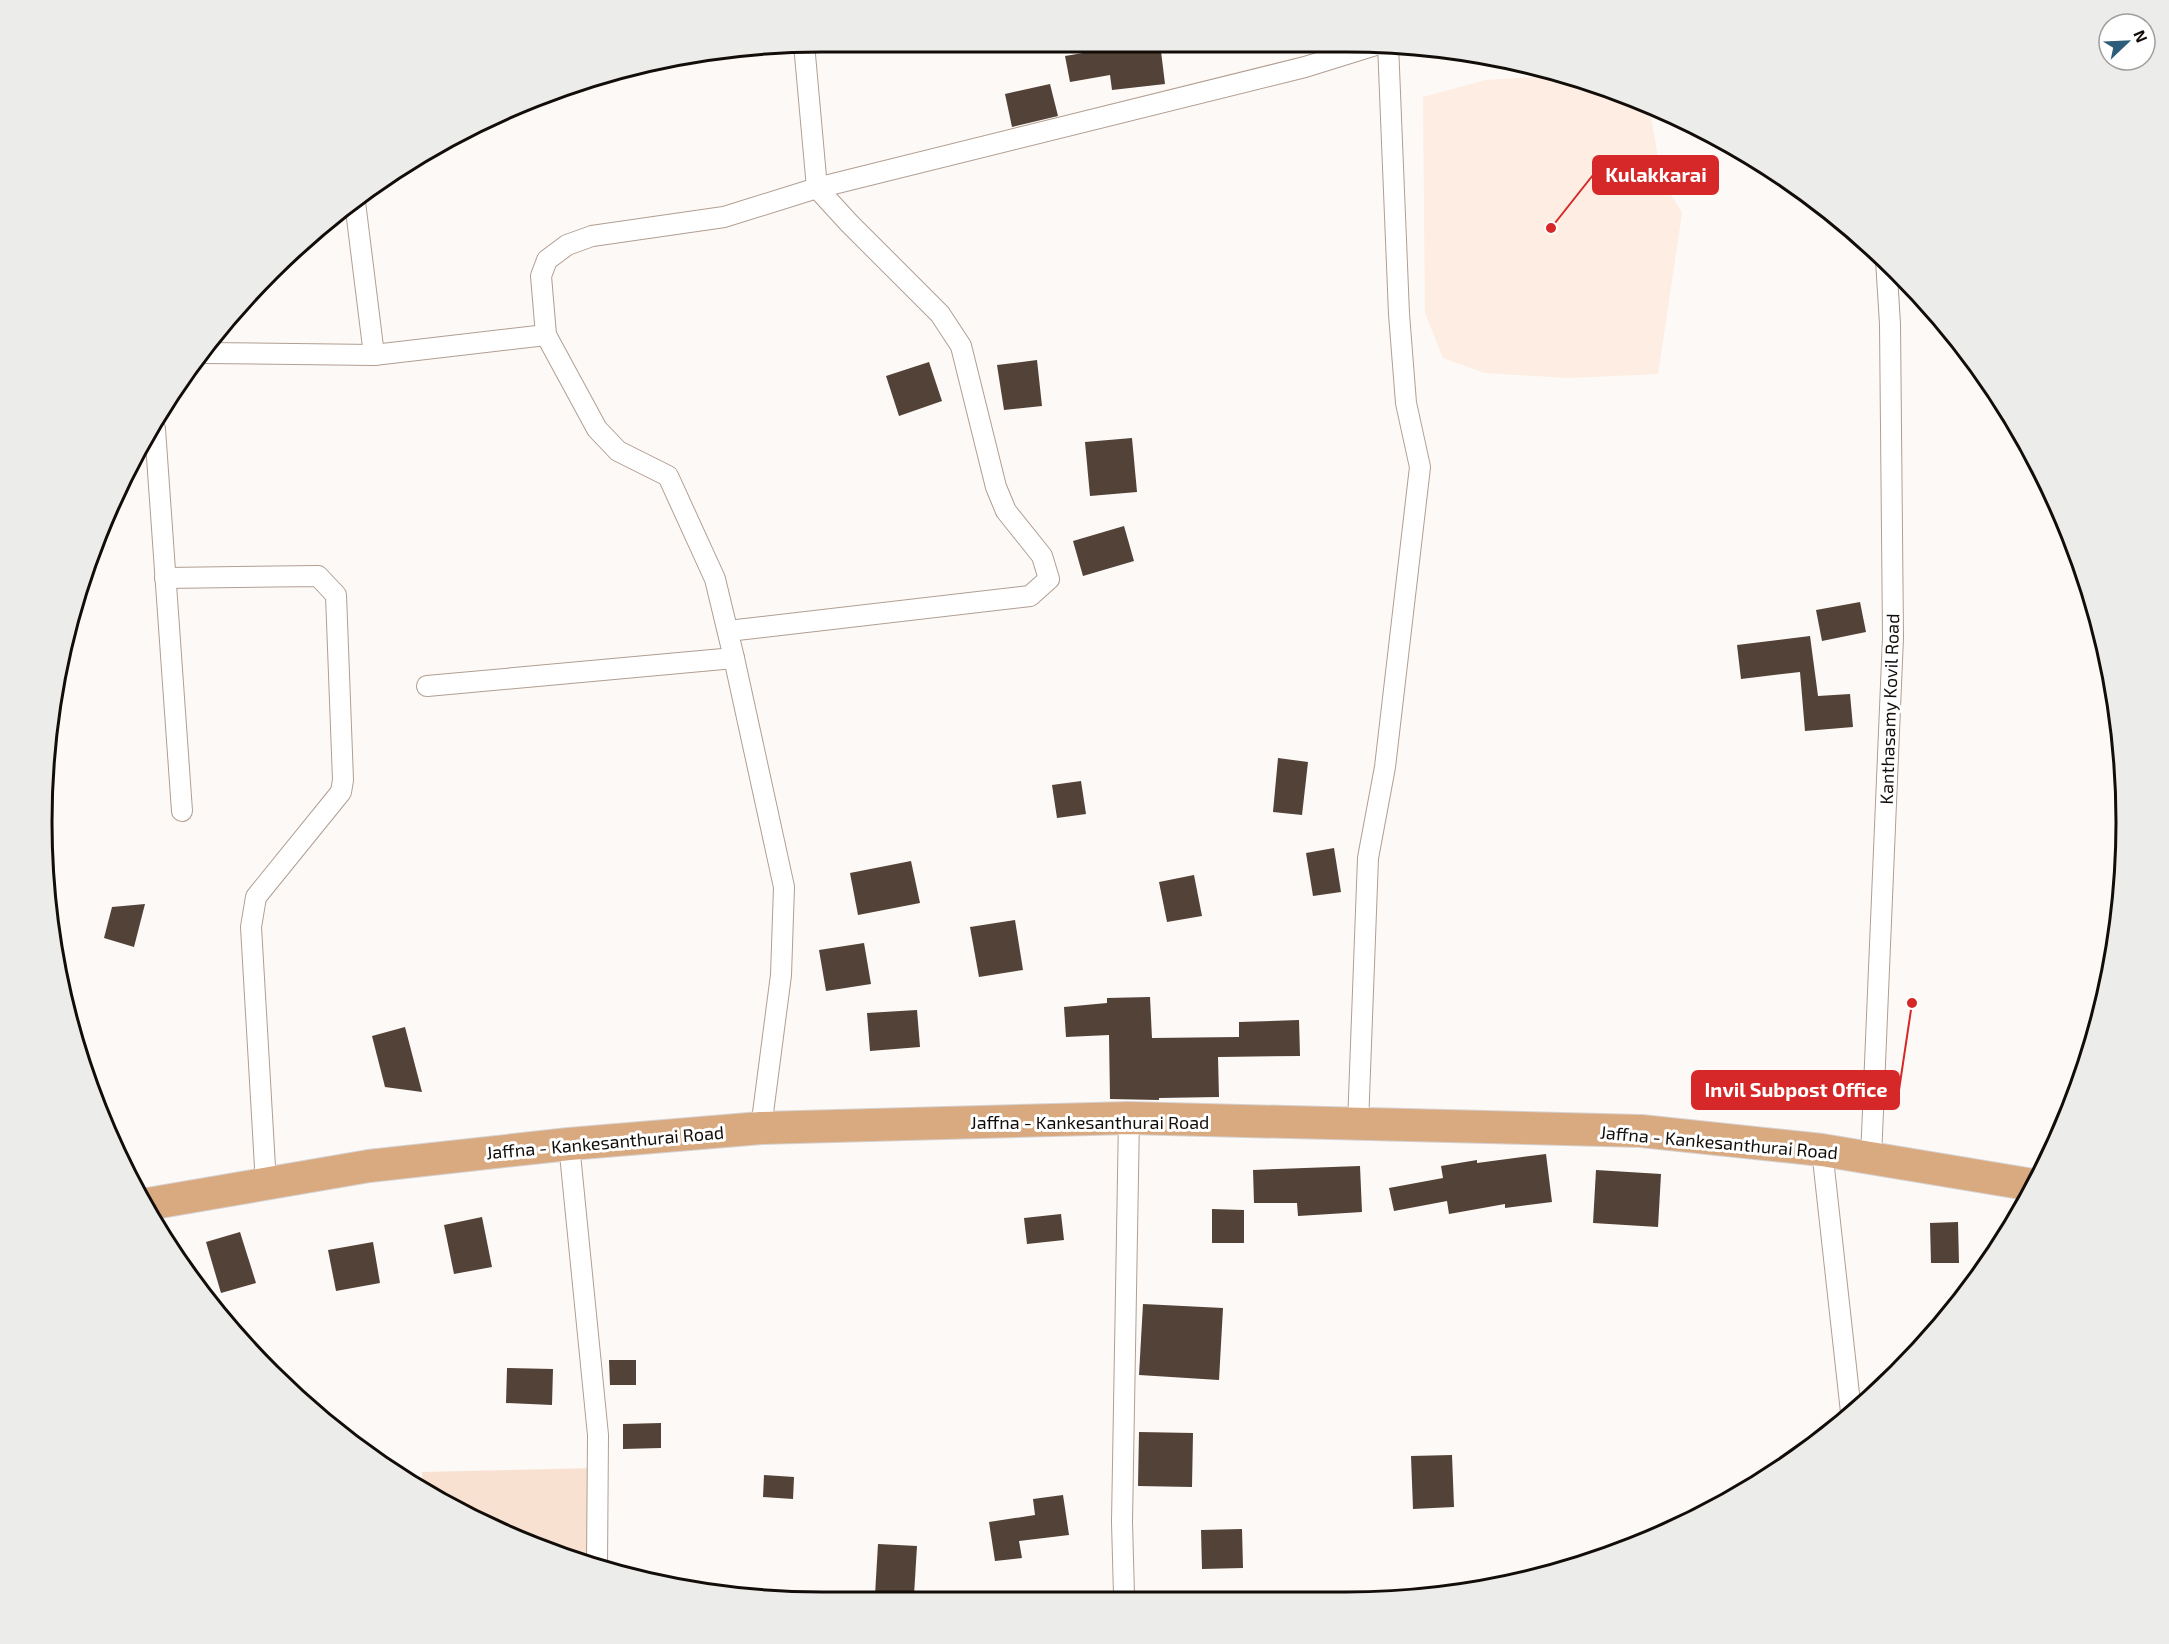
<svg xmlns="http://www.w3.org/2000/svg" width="2169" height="1644" viewBox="0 0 2169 1644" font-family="'Exo 2',sans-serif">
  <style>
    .built { fill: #fdede2 }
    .green { fill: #f8e1d1 }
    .building { fill: #524237 }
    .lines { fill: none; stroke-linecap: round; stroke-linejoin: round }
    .minor-casing { stroke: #b09e92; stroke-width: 22 }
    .primary-casing { stroke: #d5d3d3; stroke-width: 34 }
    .minor { stroke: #fff; stroke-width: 20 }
    .primary { stroke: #d9a980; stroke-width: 32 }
    .labels { text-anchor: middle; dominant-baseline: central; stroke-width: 6; stroke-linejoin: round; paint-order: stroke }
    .street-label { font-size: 18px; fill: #130d09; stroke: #fff }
    .rim { fill: none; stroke: #130d09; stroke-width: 3 }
    .leader { fill: none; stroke: #d62828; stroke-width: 2 }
    .callout-dot { fill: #d62828; stroke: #fff; stroke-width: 2 }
    .callout { fill: #d62828; stroke: #d62828; stroke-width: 2 }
    .callout-label { font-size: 20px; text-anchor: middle; font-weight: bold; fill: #fff }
  </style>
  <rect width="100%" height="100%" fill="#fdf9f6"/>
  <polygon class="built" points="1567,75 1649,106 1662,180 1682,213 1658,374 1568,378 1485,373 1443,358 1425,313 1423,97 1486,80"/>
  <polygon class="green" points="597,1468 600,1567 571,1560 423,1487 422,1472"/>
  <g class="building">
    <polygon points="1107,43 1160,43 1165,84 1112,90 1110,75 1070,82 1065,56 1107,49"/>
    <polygon points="1050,84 1058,116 1012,127 1005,94"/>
    <polygon points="1037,360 1042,406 1004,410 997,365"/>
    <polygon points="929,362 942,401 899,416 886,376"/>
    <polygon points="1132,438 1137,492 1090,496 1085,442"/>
    <polygon points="1124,526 1134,561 1083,576 1073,541"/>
    <polygon points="1860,602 1866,632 1822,641 1816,610"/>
    <polygon points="1810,636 1818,696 1850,694 1853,727 1805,731 1800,672 1741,679 1737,645"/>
    <polygon points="1278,758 1308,762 1302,815 1273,812"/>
    <polygon points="1081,781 1086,814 1057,818 1052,785"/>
    <polygon points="1334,848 1341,892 1313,896 1306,853"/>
    <polygon points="911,861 920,903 858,915 850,873"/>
    <polygon points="1194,875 1202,916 1167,922 1159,882"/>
    <polygon points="145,904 134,947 104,938 112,907"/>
    <polygon points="1015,920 1023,970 979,977 970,927"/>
    <polygon points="864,943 871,984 826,991 819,950"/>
    <polygon points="1150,997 1152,1038 1239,1037 1239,1022 1299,1020 1300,1056 1218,1057 1219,1097 1159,1098 1159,1100 1110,1099 1109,1035 1066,1037 1064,1007 1107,1003 1107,998"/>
    <polygon points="917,1010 920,1047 870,1051 867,1013"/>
    <polygon points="405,1027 422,1092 385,1087 372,1036"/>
    <polygon points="1546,1154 1552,1202 1505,1208 1505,1204 1449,1214 1447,1201 1394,1211 1389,1188 1443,1178 1441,1166 1477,1160 1477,1163"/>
    <polygon points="1360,1166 1362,1212 1298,1216 1297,1203 1254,1203 1253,1170"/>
    <polygon points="1596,1170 1661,1174 1658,1227 1593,1223"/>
    <polygon points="1212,1209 1244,1210 1244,1243 1212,1243"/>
    <polygon points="1061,1214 1064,1240 1027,1244 1024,1218"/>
    <polygon points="482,1217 492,1267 454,1274 444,1225"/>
    <polygon points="1958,1222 1959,1263 1931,1263 1930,1223"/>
    <polygon points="240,1232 256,1283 221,1293 206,1242"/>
    <polygon points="373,1242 380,1283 336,1291 328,1250"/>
    <polygon points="1143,1304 1223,1308 1219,1380 1139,1375"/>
    <polygon points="609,1360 636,1360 636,1385 610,1385"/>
    <polygon points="507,1368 553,1369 552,1405 506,1403"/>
    <polygon points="661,1423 661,1448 623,1449 623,1424"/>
    <polygon points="1139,1432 1193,1433 1192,1487 1138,1486"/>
    <polygon points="1452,1455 1454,1507 1413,1509 1411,1456"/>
    <polygon points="764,1475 794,1477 793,1499 763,1497"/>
    <polygon points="1063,1495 1069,1535 1019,1541 1022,1558 995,1561 989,1522 1035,1515 1033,1499"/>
    <polygon points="1242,1529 1243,1568 1202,1569 1201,1530"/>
    <polygon points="878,1544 917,1546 914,1595 875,1595"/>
  </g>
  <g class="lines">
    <defs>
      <g id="minor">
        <polyline points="355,202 374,355"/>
        <polyline points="546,335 597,429 618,451 668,476 715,579 734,658 784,887 781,975 761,1128"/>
        <polyline points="205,353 374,355 546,335 541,276 547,260 567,245 592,236 724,217 817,188 1305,67 1379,44"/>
        <polyline points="155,429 182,811"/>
        <polyline points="165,578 318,576 336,595 343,780 341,792 256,897 251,927 266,1184"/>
        <polyline points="728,631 1030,596 1049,579 1042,556 1006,511 996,487 961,346 940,314 849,223 817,188 804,44"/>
        <polyline points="427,686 734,658"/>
        <polyline points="1358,1124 1368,858 1385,767 1420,467 1406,403 1399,314 1388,44"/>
        <polyline points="569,1144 598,1435 597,1566"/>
        <polyline points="1822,1150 1851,1412"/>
        <polyline points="1871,1158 1893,637 1890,324 1886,260"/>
        <polyline points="1124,1595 1122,1522 1129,1118"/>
      </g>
      <polyline id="primary" points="148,1204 369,1166 569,1144 761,1128 1129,1118 1641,1131 1822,1150 2033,1185"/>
    </defs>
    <use href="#minor" class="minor-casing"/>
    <use href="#primary" class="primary-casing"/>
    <use href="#minor" class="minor"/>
    <use href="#primary" class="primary"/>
  </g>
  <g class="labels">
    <g class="street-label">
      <text transform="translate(1889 709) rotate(-88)">Kanthasamy Kovil Road</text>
      <text x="1090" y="1122">Jaffna - Kankesanthurai Road</text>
      <text transform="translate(605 1142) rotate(-5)">Jaffna - Kankesanthurai Road</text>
      <text transform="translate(1719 1142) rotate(5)">Jaffna - Kankesanthurai Road</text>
    </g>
  </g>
  <path d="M0 0H2169V1644H0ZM822 52H1346A770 770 0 0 1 2116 822V822A770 770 0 0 1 1346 1592H822A770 770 0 0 1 52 822V822A770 770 0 0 1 822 52Z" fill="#ececeb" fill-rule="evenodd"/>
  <path class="rim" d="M822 52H1346A770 770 0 0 1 2116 822V822A770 770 0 0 1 1346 1592H822A770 770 0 0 1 52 822V822A770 770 0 0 1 822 52Z"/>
  <path class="leader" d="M1551 228L1593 175M1912 1003L1899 1090"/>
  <g class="callout-dot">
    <circle cx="1551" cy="228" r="6"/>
    <circle cx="1912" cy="1003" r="6"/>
  </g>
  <g class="callout">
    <rect x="1593" y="156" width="125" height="38" rx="6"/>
    <rect x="1692" y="1071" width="207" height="38" rx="6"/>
  </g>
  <g class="callout-label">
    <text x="1656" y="182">Kulakkarai</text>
    <text x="1796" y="1097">Invil Subpost Office</text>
  </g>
  <g transform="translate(2127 42) rotate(67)"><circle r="28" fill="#ffffff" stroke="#a19e9d" stroke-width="1.5"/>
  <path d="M0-4.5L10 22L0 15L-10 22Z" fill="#2c5e7b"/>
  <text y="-9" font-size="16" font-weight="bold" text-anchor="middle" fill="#130d09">N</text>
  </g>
</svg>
